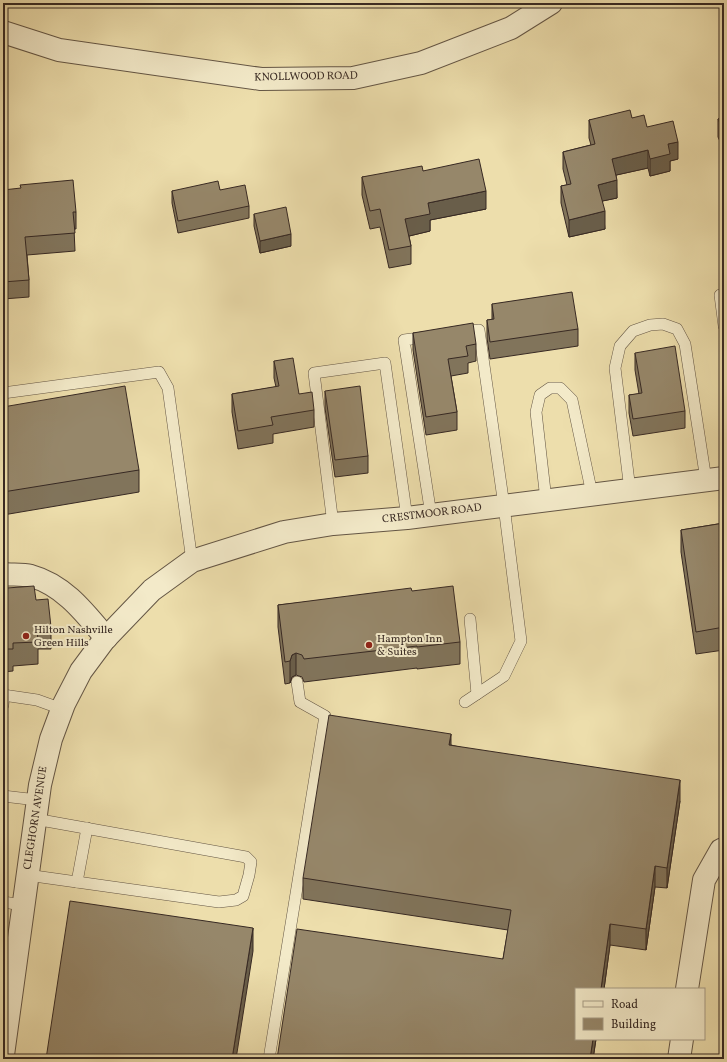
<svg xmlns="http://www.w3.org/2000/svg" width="727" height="1062" viewBox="0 0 727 1062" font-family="Vollkorn,serif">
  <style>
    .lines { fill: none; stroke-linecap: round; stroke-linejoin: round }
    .service-casing { stroke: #645645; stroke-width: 12 }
    .minor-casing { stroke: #645645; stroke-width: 24 }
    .tertiary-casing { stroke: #645645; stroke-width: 24 }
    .service { stroke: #f3eac9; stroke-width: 11 }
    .minor { stroke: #f3eac9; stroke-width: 22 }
    .tertiary { stroke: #f3eac9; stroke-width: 22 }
    .wall { fill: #81745b; stroke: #372923 }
    .shaded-wall { fill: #695e4a; stroke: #372923 }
    .building { fill: #96876a; stroke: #372923 }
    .poi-dot { fill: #8f2418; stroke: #f3eac9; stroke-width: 1.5 }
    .labels { text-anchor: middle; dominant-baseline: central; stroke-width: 4; stroke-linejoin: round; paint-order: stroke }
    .street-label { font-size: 11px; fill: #372923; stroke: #f3eac9 }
    .poi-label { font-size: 11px; fill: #372923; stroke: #f3eac9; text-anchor: start }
  </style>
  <rect width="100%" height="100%" fill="#eddeac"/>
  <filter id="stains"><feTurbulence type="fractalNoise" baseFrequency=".005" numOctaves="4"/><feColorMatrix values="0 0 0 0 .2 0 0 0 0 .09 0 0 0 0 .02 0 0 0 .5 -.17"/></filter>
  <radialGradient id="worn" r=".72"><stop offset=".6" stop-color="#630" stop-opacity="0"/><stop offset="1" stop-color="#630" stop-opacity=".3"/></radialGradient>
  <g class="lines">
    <defs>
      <g id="service">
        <polyline points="720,295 724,326"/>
        <polyline points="460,332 479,330 504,506 521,641 504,676 465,702"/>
        <polyline points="427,337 404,340 431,515"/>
        <polyline points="3,393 159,372 168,388 192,561"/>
        <polyline points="630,490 615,368 620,346 633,331 650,325 663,324 677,329 685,344 706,480"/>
        <polyline points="546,500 536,412 540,395 550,388 560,388 572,400 592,494"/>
        <polyline points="333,524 314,373 385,363 407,518"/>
        <polyline points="470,619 477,694"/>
        <polyline points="3,695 37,700 62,709"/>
        <polyline points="3,705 4,695"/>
        <polyline points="3,796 37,800"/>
        <polyline points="27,875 219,902 236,900 243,896 249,875 251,862 246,857 35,819"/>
        <polyline points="77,882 87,828"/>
        <polyline points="3,902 23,905"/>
        <polyline points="269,1059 325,716 300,702 297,682"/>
      </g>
      <g id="minor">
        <polyline points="3,32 59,50 261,79 353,78 421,63 511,28 551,3"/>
        <path d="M3 574C12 575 22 574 31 576 64 585 85 613 106 638"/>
        <polyline points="687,989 704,880 721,850 724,849"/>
        <polyline points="679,1059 682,1039"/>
      </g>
      <polyline id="tertiary" points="3,1055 40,785 51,739 64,704 81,671 104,640 152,590 192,561 284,532 333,524 407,518 724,478"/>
    </defs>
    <use href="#service" class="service-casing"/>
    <use href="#minor" class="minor-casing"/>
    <use href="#tertiary" class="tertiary-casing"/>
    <use href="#service" class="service"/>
    <use href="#minor" class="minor"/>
    <use href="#tertiary" class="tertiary"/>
  </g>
  <g class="wall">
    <polygon points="724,117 724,150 718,137 718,119"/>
    <polygon points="632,118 647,127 678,159 670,161 670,171 650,176 648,168 616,175 617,198 602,201 605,229 569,237 561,203 561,186 567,185 563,169 563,152 591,145 589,138 589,120"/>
    <polygon points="423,171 486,209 430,220 430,231 409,236 411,246 411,264 389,268 380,227 370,229 362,195 362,177"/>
    <polygon points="3,190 76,212 76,229 74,229 75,251 27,255 29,280 29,297 3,299"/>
    <polygon points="220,190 249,206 249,218 178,233 172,203 172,191"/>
    <polygon points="254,214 291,246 260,253 254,226"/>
    <polygon points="492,304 578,329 578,346 490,359 487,338 487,320 492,320"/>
    <polygon points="413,333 476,344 476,361 468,363 468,373 451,376 457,412 457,430 426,435 413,350"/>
    <polygon points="635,353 685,411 685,428 633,436 629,413 629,395 639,394 635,370"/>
    <polygon points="274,361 299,394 314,410 314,427 273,434 273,443 238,449 232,412 232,394 276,387 274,378"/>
    <polygon points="325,391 368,456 368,473 335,477 325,408"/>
    <polygon points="3,407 139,470 139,492 3,515"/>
    <polygon points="724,523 724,650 696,654 681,552 681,530"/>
    <polygon points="3,585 7,588 36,600 51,627 51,649 38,649 38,664 13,666 13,671 3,672"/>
    <polygon points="412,591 460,642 460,664 417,669 417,668 304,682 302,677 296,675 292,677 290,683 285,684 278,627 278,605"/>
    <polygon points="451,745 680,801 667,888 655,887 646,950 610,945 604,989 576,989 596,1039 593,1059 277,1059 503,959 508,930 303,899 303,878"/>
  </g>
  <g class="shaded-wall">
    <polygon points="678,142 678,159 670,161 670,171 650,176 650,159 668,144"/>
    <polygon points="648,150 648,168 612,176 612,159"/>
    <polygon points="617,180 617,198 598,202 598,185"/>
    <polygon points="486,191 486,209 430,220 430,231 405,237 405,219 428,203"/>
    <polygon points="605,211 605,229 569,237 569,220"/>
    <polygon points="291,234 291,246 260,253 260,241"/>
    <polygon points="296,653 296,675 292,677 290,683 290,661 292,655"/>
    <polygon points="451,734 451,755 449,745"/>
    <polygon points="680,780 680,801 667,888 667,868"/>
    <polygon points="655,866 655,887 646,950 646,929"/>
    <polygon points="610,924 610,945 604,989 601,989"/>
    <polygon points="253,928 253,951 236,1059 232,1059"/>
    <polygon points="593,1039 596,1039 593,1059 590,1059"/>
  </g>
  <g class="building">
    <polygon points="630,110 632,118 644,115 647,127 673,121 678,142 668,144 670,154 650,159 648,150 612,159 617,180 598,185 605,211 569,220 561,186 571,184 563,152 595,144 589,120"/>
    <polygon points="724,117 724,133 718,119"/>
    <polygon points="479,159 486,191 428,203 430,214 405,219 411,246 389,250 380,209 370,211 362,177 422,166 423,171"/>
    <polygon points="73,180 76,212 73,212 75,233 25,237 29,280 3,282 3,190 21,188 20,185"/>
    <polygon points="218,181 220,190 245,185 249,206 178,221 172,191"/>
    <polygon points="286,207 291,234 260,241 254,214"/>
    <polygon points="572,292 578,329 490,342 487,320 494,319 492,304"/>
    <polygon points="473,323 476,344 466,346 468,356 448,359 457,412 426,417 413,333"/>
    <polygon points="675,346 685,411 633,419 629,395 642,393 635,353"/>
    <polygon points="293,358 299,394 312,392 314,410 271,417 273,425 238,431 232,394 279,386 274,361"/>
    <polygon points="125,386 139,470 3,492 3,407"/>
    <polygon points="360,386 368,456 335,460 325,391"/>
    <polygon points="724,523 724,627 696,632 681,530"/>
    <polygon points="7,584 7,588 34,586 36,600 48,599 51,627 37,627 38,642 13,643 13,649 3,649 3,585"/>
    <polygon points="453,586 460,642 417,647 417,646 304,659 302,655 296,653 292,655 290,661 285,662 278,605 411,588 412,591"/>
    <polygon points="329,715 451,734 449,745 680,780 667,868 655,866 646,929 610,924 601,989 576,989 576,1039 593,1039 590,1059 277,1059 297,929 503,959 511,910 303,878"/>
    <polygon points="70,901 253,928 232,1059 46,1059"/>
  </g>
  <g class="poi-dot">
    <circle cx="26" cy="636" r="4"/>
    <circle cx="369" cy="645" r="4"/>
  </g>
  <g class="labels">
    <g class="street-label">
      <text transform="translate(306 77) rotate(-1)">KNOLLWOOD ROAD</text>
      <text transform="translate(432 514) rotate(-7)">CRESTMOOR ROAD</text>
      <text transform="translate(36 818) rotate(-81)">CLEGHORN AVENUE</text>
    </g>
    <g class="poi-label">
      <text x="34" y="630">Hilton Nashville<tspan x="34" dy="13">Green Hills</tspan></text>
      <text x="377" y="639">Hampton Inn<tspan x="377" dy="13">&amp; Suites</tspan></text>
    </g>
  </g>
  <rect width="727" height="1062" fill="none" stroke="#eddeac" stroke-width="16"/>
  <rect x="4" y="4" width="719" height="1054" fill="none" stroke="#372923" stroke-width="2"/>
  <rect x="8" y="8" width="711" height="1046" fill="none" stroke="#372923"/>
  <rect x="575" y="988" width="130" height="52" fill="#f3eac9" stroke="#a89d87"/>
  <rect x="583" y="1001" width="20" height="6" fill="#f3eac9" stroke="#a89d87"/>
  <text x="611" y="1008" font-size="12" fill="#372923">Road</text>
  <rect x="583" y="1018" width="20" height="12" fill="#96876a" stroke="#a89d87"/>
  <text x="611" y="1028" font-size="12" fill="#372923">Building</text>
  <rect width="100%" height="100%" filter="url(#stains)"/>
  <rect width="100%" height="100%" fill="url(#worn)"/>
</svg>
